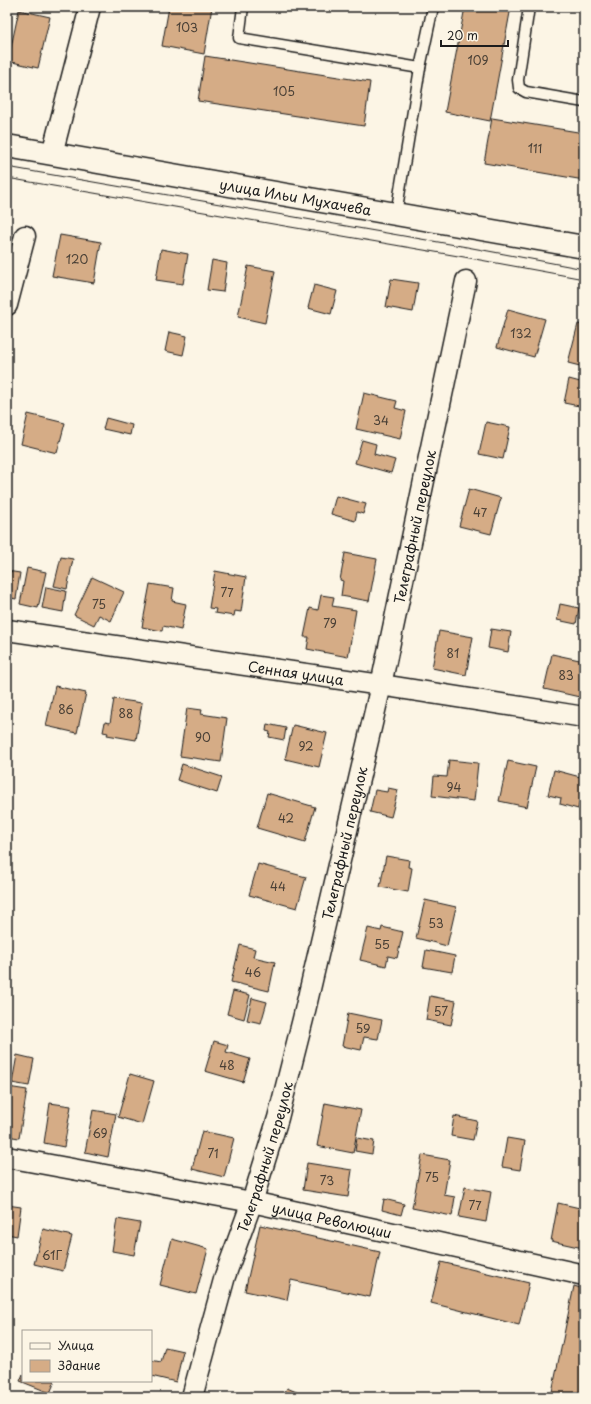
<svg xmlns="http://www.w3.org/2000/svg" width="591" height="1404" viewBox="0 0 591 1404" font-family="'Playpen Sans',sans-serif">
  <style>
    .building { fill: #d5ac86; stroke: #1c1c1c }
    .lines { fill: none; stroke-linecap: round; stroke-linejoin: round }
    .lane-casing { stroke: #1c1c1c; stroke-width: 13 }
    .street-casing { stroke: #1c1c1c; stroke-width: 23 }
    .secondary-casing { stroke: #1c1c1c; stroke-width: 25 }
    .lane { stroke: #fcf5e5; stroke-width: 10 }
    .street { stroke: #fcf5e5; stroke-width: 20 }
    .secondary { stroke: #fcf5e5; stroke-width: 22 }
    .tram { stroke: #1c1c1c; stroke-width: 1 }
    .labels { text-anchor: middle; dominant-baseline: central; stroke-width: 4; stroke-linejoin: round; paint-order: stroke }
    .number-label { font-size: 12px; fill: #4a4036 }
    .street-label { font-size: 14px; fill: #1c1c1c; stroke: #fcf5e5 }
  </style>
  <rect width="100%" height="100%" fill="#fcf5e5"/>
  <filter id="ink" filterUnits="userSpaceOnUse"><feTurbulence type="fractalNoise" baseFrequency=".025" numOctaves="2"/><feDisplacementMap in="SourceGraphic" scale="8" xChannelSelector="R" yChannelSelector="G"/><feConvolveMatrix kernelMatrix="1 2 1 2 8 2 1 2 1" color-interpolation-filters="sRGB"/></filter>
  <g filter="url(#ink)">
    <g class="building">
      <polygon points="169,7 212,7 204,54 162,46"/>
      <polygon points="465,7 511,7 490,121 445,112"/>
      <polygon points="19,10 50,17 38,68 8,61"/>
      <polygon points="205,56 370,82 364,126 198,101"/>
      <polygon points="492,118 584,133 584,180 484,163"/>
      <polygon points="60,235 101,242 94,283 52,276"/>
      <polygon points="161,249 188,254 183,284 156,280"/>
      <polygon points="212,260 227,263 223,292 207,290"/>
      <polygon points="248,266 275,271 265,323 238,317"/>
      <polygon points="391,279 418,283 413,312 386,307"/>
      <polygon points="314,285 337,291 331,314 308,308"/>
      <polygon points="508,309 545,319 534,357 497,347"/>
      <polygon points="578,324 584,325 584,367 568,363"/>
      <polygon points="169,332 187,336 183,355 165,351"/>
      <polygon points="569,379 584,383 584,407 564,403"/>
      <polygon points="364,393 397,401 395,408 406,411 400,439 356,429"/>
      <polygon points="28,414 65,423 57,453 21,444"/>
      <polygon points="106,418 132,425 130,435 103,429"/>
      <polygon points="486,422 510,427 503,459 479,454"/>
      <polygon points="362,440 376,444 374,454 395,460 391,473 355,463"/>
      <polygon points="469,489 501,498 491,534 459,526"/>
      <polygon points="336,496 366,504 363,514 357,512 355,521 331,514"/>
      <polygon points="345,553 377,559 369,601 341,596 343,581 340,580"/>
      <polygon points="61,557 73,559 67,589 54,586"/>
      <polygon points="27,568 46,572 38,608 20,604"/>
      <polygon points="7,571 20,573 16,599 7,597"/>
      <polygon points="215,571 246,577 241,612 235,611 234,616 215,613 216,609 209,608"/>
      <polygon points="92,577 124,592 111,621 99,615 94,625 74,615"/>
      <polygon points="150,584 174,588 172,601 186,604 181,630 163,626 162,631 142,627"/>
      <polygon points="46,587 66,591 63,612 42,608"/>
      <polygon points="321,595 334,597 332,606 356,610 348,657 307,649 309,637 304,637 310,608 318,610"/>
      <polygon points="560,604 579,608 576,624 557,620"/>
      <polygon points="491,629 511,632 508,652 488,648"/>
      <polygon points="439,631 473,637 466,675 432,668"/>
      <polygon points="552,654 584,661 584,698 544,689"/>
      <polygon points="55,686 86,693 77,733 46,726"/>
      <polygon points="114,699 142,703 136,740 107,735 108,733 103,732 105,722 110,723"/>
      <polygon points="187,708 202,710 201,714 227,718 221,762 180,756"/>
      <polygon points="267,724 286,728 284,740 269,737 270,732 266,731"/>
      <polygon points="293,725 327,733 319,767 285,759"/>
      <polygon points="449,760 478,763 474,801 432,796 434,776 447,777"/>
      <polygon points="508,761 536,767 527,807 499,801"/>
      <polygon points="182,764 222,777 217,793 177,780"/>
      <polygon points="554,770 584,778 584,784 578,809 560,804 561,798 548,795"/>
      <polygon points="388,788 398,790 391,817 370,812 375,790 387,792"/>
      <polygon points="267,793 315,807 305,842 257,828"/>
      <polygon points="386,856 409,860 408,867 412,868 408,892 380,887"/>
      <polygon points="258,864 306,877 297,908 249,895"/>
      <polygon points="425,900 456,907 447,946 416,938"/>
      <polygon points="382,927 403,932 397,958 388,956 386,966 360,960 368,928 381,931"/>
      <polygon points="240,945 255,949 253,957 275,962 269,991 231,982"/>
      <polygon points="426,950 455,956 452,972 423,967"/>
      <polygon points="233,991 250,995 244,1019 227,1014"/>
      <polygon points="430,996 456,1001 451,1025 426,1020"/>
      <polygon points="252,998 267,1002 261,1023 247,1020"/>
      <polygon points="348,1013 382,1020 378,1039 364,1037 361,1050 342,1046"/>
      <polygon points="214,1041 228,1045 226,1052 250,1059 243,1082 205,1071"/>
      <polygon points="17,1055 34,1059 29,1086 12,1083"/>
      <polygon points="130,1074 154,1081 142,1124 118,1117"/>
      <polygon points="8,1087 27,1090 19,1138 7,1136"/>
      <polygon points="50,1103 71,1106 64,1147 44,1143"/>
      <polygon points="325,1103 361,1110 353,1153 317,1146"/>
      <polygon points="93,1110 116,1114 108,1157 85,1152"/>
      <polygon points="454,1116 477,1121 473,1140 451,1136"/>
      <polygon points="202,1131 234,1138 224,1177 192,1169"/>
      <polygon points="357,1138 374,1141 372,1154 355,1151"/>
      <polygon points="507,1138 525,1141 520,1170 502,1167"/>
      <polygon points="422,1155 450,1160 444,1195 455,1197 452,1216 412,1208"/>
      <polygon points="307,1163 352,1170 348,1197 303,1190"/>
      <polygon points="465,1187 491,1192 486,1222 459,1217"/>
      <polygon points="384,1199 404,1204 401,1215 382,1210"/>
      <polygon points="558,1203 584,1209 583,1248 551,1241"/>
      <polygon points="7,1205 21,1207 17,1236 7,1234"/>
      <polygon points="117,1219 140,1223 134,1255 112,1251"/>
      <polygon points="260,1225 380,1252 370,1297 291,1280 287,1300 245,1291"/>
      <polygon points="43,1229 72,1236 63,1271 34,1264"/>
      <polygon points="172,1239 208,1249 196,1294 160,1285"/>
      <polygon points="441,1262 529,1283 519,1325 431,1303"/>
      <polygon points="574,1286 584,1289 584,1397 551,1397"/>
      <polygon points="165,1347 183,1351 176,1382 151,1376 151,1360 161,1362"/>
      <polygon points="23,1374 23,1381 55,1381 50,1393 20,1381"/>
      <polygon points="287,1388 308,1397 283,1397"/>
    </g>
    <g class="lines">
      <defs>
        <g id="lane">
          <polyline points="243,7 239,38 420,68"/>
          <polyline points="529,7 518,80 519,88 526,92 584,102"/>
          <polyline points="396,214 420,68 433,7"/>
        </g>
        <g id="street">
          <polyline points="52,154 90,7"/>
          <polyline points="7,305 25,236"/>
          <path id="s1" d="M7 630 381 685 584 717"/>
          <path id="s2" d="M7 1157 252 1202 584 1275"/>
          <path id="s3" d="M192 1397 225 1276 252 1202 278 1118 303 1019 381 685 466 281"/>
        </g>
        <g id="secondary">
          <path id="s4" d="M7 146 584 247"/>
        </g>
      </defs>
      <use href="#lane" class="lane-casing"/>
      <use href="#street" class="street-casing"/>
      <use href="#secondary" class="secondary-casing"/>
      <use href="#lane" class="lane"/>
      <use href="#street" class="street"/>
      <use href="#secondary" class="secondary"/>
      <g class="tram">
        <polyline points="7,167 467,247 584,269"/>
        <polyline points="7,178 464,257 584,279"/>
      </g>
    </g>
  </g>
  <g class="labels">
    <g class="number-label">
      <text x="187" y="27">103</text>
      <text x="478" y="60">109</text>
      <text x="284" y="91">105</text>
      <text x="535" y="148">111</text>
      <text x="77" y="259">120</text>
      <text x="521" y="333">132</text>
      <text x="381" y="420">34</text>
      <text x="480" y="512">47</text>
      <text x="227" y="592">77</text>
      <text x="99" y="604">75</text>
      <text x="330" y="623">79</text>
      <text x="453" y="653">81</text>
      <text x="566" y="675">83</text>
      <text x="66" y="709">86</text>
      <text x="126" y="713">88</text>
      <text x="203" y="737">90</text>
      <text x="306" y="746">92</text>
      <text x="454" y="787">94</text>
      <text x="286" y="818">42</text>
      <text x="278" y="886">44</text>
      <text x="436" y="923">53</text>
      <text x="382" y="944">55</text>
      <text x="253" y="972">46</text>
      <text x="441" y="1011">57</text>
      <text x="363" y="1028">59</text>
      <text x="227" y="1065">48</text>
      <text x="100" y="1133">69</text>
      <text x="213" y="1153">71</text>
      <text x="432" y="1177">75</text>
      <text x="327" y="1180">73</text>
      <text x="475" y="1205">77</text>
      <text x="52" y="1255">61Г</text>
    </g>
    <g class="street-label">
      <text stroke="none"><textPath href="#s4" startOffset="293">улица Ильи Мухачева</textPath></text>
      <text stroke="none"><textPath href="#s3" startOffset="899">Телеграфный переулок</textPath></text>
      <text stroke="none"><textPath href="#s1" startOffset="292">Сенная улица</textPath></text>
      <text stroke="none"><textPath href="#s3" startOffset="575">Телеграфный переулок</textPath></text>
      <text stroke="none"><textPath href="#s3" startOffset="251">Телеграфный переулок</textPath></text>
      <text stroke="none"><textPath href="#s2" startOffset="331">улица Революции</textPath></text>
    </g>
  </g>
  <rect width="591" height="1404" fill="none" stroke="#fcf5e5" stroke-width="24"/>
  <rect x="12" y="12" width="567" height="1380" fill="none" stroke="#1c1c1c" stroke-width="1.5" filter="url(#ink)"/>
  <rect x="22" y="1330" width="130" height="52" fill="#fcf5e5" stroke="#a29e95"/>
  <rect x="30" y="1343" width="20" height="6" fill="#fcf5e5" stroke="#a29e95"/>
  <text x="58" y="1350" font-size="12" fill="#1c1c1c">Улица</text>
  <rect x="30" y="1360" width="20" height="12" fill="#d5ac86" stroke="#a29e95"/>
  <text x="58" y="1370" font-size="12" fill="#1c1c1c">Здание</text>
  <path d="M441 40v6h67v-6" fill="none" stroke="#1c1c1c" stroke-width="2"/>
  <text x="447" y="40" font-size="12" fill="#1c1c1c" stroke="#fcf5e5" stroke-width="3" paint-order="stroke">20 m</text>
</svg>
